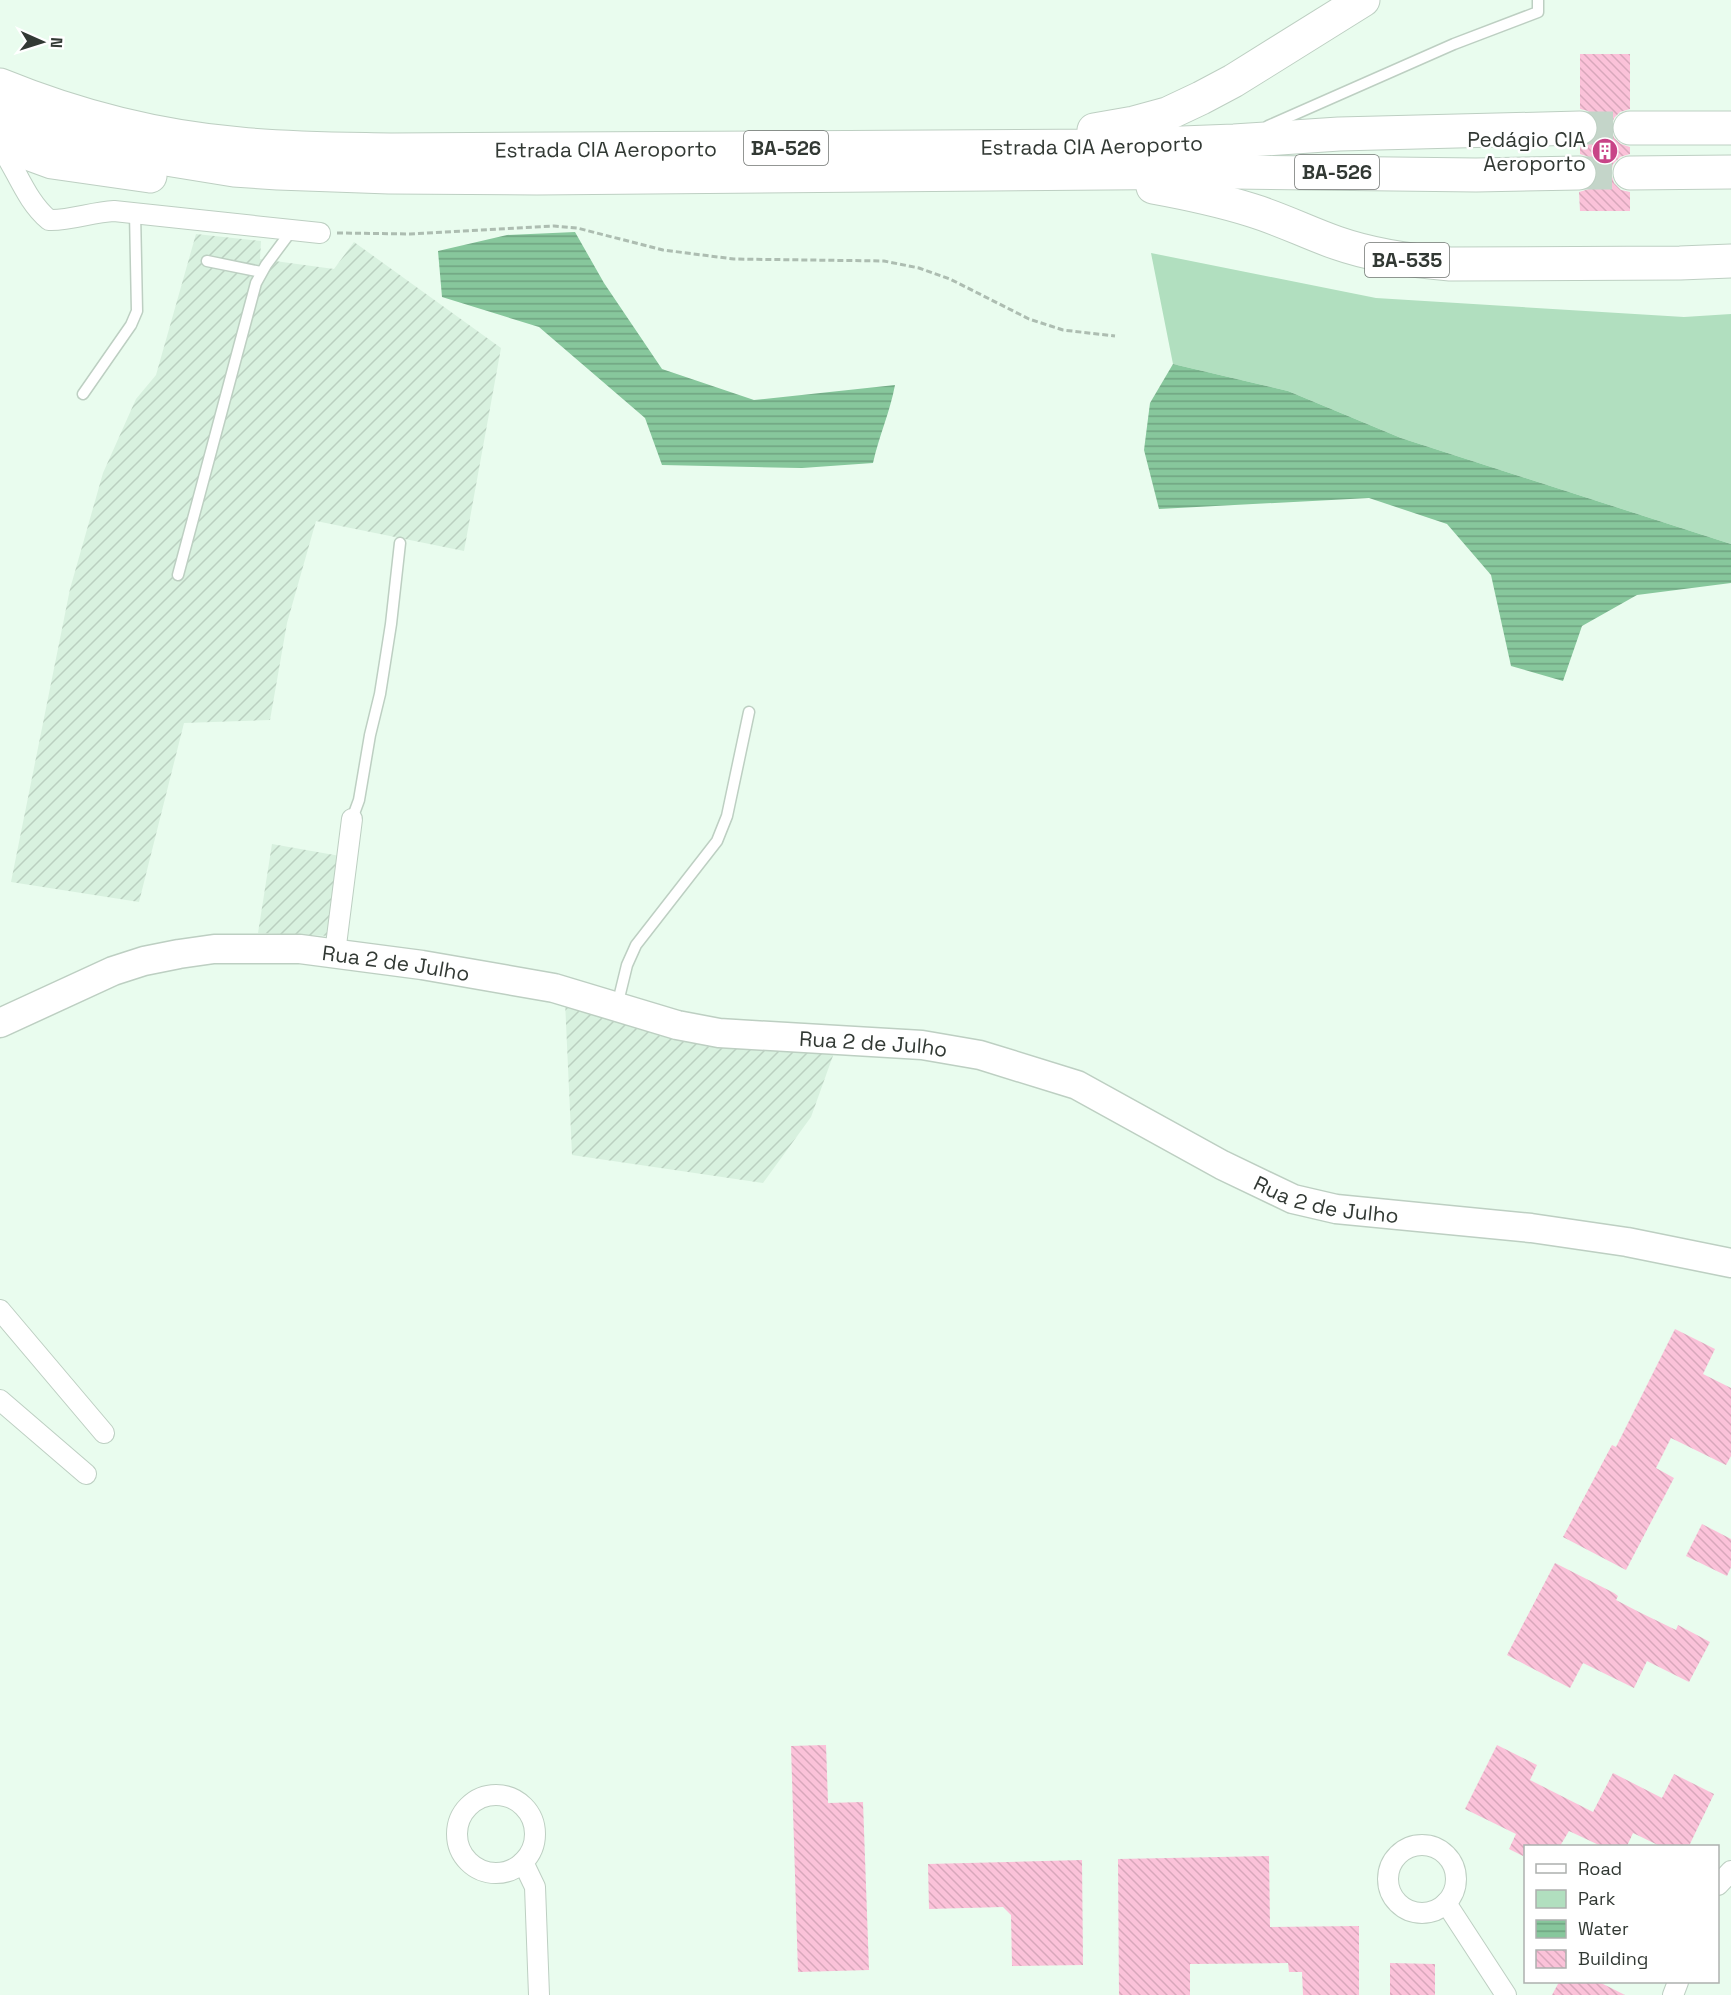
<svg xmlns="http://www.w3.org/2000/svg" width="1731" height="1995" viewBox="0 0 1731 1995" font-family="'Space Grotesk',sans-serif">
  <style>
    .industrial { fill: url(#industrial-furrows) }
    .green { fill: #b1dfbf }
    .water { fill: url(#water-rules) }
    .building { fill: url(#building-back-hatch) }
    .lines { fill: none; stroke-linecap: round; stroke-linejoin: round }
    .trunk-tunnel { stroke: #c4d5c9; stroke-width: 33; stroke-dasharray: 33 16; stroke-linecap: butt }
    .service-casing { stroke: #bdcfc2; stroke-width: 13 }
    .minor-casing { stroke: #bdcfc2; stroke-width: 22 }
    .secondary-casing { stroke: #bdcfc2; stroke-width: 31 }
    .trunk-casing { stroke: #bdcfc2; stroke-width: 35 }
    .path { stroke: #adbdb1; stroke-width: 3; stroke-dasharray: 6 3; stroke-linecap: butt }
    .service { stroke: #fff; stroke-width: 10 }
    .minor { stroke: #fff; stroke-width: 20 }
    .secondary { stroke: #fff; stroke-width: 28 }
    .trunk { stroke: #fff; stroke-width: 33 }
    .labels { text-anchor: middle; dominant-baseline: central; stroke-width: 5; stroke-linejoin: round; paint-order: stroke }
    .shield { fill: #fff; stroke: #707471; stroke-width: 1.5 }
    .shield-label { font-size: 20px; font-weight: bold; fill: #323934 }
    .poi-label { font-size: 21px; fill: #323934; stroke: #fff; text-anchor: end }
    .street-label { font-size: 21px; fill: #323934; stroke: #fff }
  </style>
  <defs>
    <pattern id="industrial-furrows" width="10" height="10" patternUnits="userSpaceOnUse" patternTransform="scale(1.5)"><rect width="10" height="10" fill="#d8f1df"/><path d="M-1 1l2-2M0 10L10 0M9 11l2-2" fill="none" stroke="#bacfc0"/></pattern>
    <pattern id="water-rules" width="6" height="5" patternUnits="userSpaceOnUse" patternTransform="scale(1.5)"><rect width="6" height="5" fill="#87c79c"/><path d="M0 2.5h6" fill="none" stroke="#6fa380"/></pattern>
    <pattern id="building-back-hatch" width="6" height="6" patternUnits="userSpaceOnUse" patternTransform="scale(1.5)"><rect width="6" height="6" fill="#fbc2d9"/><path d="M-1 5l2 2M0 0l6 6M5-1l2 2" fill="none" stroke="#d8a7bb"/></pattern>
  </defs>
  <rect width="100%" height="100%" fill="#e9fcee"/>
  <g class="industrial">
    <polygon points="196,234 261,241 260,259 334,269 354,242 501,348 464,551 316,521 287,623 270,720 184,723 139,902 11,882 70,589 103,473 136,399 156,375"/>
    <polygon points="272,844 340,856 330,936 258,933"/>
    <polygon points="565,1001 835,1050 811,1117 763,1183 572,1155"/>
  </g>
  <polygon class="green" points="1151,253 1376,298 1684,317 1731,314 1731,544 1401,438 1288,391 1173,364"/>
  <g class="water">
    <path d="M575 232 604 283 662 369 754 400 895 385C890 412 879 436 873 463L802 468 662 465 645 418 539 327 442 297 438 251 507 235Z"/>
    <polygon points="1173,364 1288,391 1401,438 1731,544 1731,583 1637,595 1582,626 1563,681 1511,666 1491,575 1447,524 1369,498 1159,509 1144,450 1150,403"/>
  </g>
  <g class="building">
    <polygon points="1580,54 1630,54 1630,109 1620,112 1614,118 1611,127 1614,138 1621,144 1630,147 1630,154 1620,157 1613,164 1611,173 1614,183 1621,190 1630,192 1630,211 1580,211 1579,192 1589,189 1595,183 1598,173 1595,163 1589,157 1580,154 1580,147 1590,144 1596,137 1599,128 1596,118 1588,111 1580,109"/>
    <polygon points="1675,1329 1715,1349 1703,1374 1731,1388 1731,1456 1726,1465 1671,1438 1656,1468 1674,1478 1626,1570 1563,1537 1612,1445 1616,1447"/>
    <polygon points="1702,1524 1731,1539 1731,1567 1727,1576 1686,1556"/>
    <polygon points="1555,1563 1614,1593 1618,1596 1616,1600 1639,1612 1676,1630 1678,1625 1710,1642 1689,1682 1647,1661 1634,1688 1583,1663 1570,1688 1507,1655"/>
    <polygon points="826,1745 828,1803 863,1802 869,1970 798,1972 791,1746"/>
    <polygon points="1497,1745 1537,1765 1530,1780 1593,1812 1613,1773 1662,1798 1674,1774 1714,1794 1689,1846 1660,1846 1633,1833 1627,1846 1601,1846 1569,1831 1560,1846 1526,1846 1523,1856 1509,1849 1516,1834 1465,1809"/>
    <polygon points="1269,1856 1270,1927 1359,1926 1359,1995 1303,1995 1302,1972 1289,1972 1288,1963 1190,1964 1190,1995 1119,1995 1118,1859"/>
    <polygon points="1082,1860 1083,1965 1012,1966 1011,1915 1003,1907 929,1909 928,1864"/>
    <polygon points="1390,1963 1435,1964 1435,1995 1390,1995"/>
    <polygon points="1559,1982 1599,1982 1625,1995 1552,1995"/>
  </g>
  <g class="lines">
    <g class="trunk-tunnel">
      <polyline points="1580,128 1630,128"/>
      <polyline points="1579,173 1630,173"/>
    </g>
    <defs>
      <g id="service">
        <polyline points="1268,126 1454,44 1538,12 1538,0"/>
        <polyline points="207,261 261,272"/>
        <polyline points="83,394 131,325 137,311 135,212"/>
        <polyline points="178,575 256,283 266,265 292,230"/>
        <polyline points="352,819 359,800 370,735 380,694 391,624 400,543"/>
        <polyline points="617,1006 627,965 636,945 717,841 727,816 749,712"/>
      </g>
      <g id="minor">
        <path d="M0 146C17 170 26 201 49 220 70 221 92 212 114 211L320 233"/>
        <polyline points="335,953 352,819"/>
        <polyline points="0,1310 104,1433"/>
        <polyline points="0,1400 86,1474"/>
        <circle cx="496" cy="1834" r="39"/>
        <circle cx="1422" cy="1879" r="34"/>
        <polyline points="523,1862 535,1887 539,1995"/>
        <polyline points="1718,1885 1731,1871"/>
        <polyline points="1446,1903 1506,1995"/>
        <polyline points="1673,1995 1678,1982"/>
      </g>
      <g id="secondary">
        <path id="s1" d="M0 1023 113 971 144 961 179 954 214 949H300L422 965 554 988 677 1025 719 1033 922 1045 980 1055 1077 1085 1222 1165 1293 1199 1336 1209 1531 1228 1627 1242 1731 1263"/>
      </g>
      <g id="trunk">
        <path id="s2" d="M0 85C76 116 158 137 240 144 290 149 341 149 391 150L1104 146 1234 141 1339 134 1580 128"/>
        <polyline points="0,114 58,133 160,158 234,170 278,173 389,177 537,178 1232,172 1476,175 1579,173"/>
        <polyline points="1630,128 1731,128"/>
        <polyline points="1094,130 1134,123 1167,114 1201,98 1233,81 1363,0"/>
        <polyline points="0,143 52,162 150,176"/>
        <polyline points="1630,173 1731,172"/>
        <path d="M1153 187C1186 193 1219 200 1251 210 1281 219 1308 233 1337 243 1374 256 1412 261 1450 264L1680 263 1731 261"/>
      </g>
    </defs>
    <use href="#service" class="service-casing"/>
    <use href="#minor" class="minor-casing"/>
    <use href="#secondary" class="secondary-casing"/>
    <use href="#trunk" class="trunk-casing"/>
    <polyline class="path" points="337,233 410,234 554,226 577,228 663,250 734,259 884,261 919,268 950,279 1029,319 1063,330 1115,336"/>
    <use href="#service" class="service"/>
    <use href="#minor" class="minor"/>
    <use href="#secondary" class="secondary"/>
    <use href="#trunk" class="trunk"/>
  </g>
  <defs>
    <symbol id="building-disc" viewBox="-11 -11 22 22"><circle r="9.5" fill="#c84487" stroke="#fff"/><path d="M-4-6H4V6H1V3H-1V6H-4ZM-2.5-4.3h1.7v1.8h-1.7ZM.8-4.3h1.7v1.8H.8ZM-2.5-1h1.7V.8h-1.7ZM.8-1h1.7V.8H.8Z" fill="#fff"/></symbol>
  </defs>
  <g fill-rule="evenodd">
    <use href="#building-disc" x="1590" y="136" width="30" height="30"/>
  </g>
  <g class="labels">
    <g class="shield">
      <rect x="744" y="131" width="84" height="34" rx="4.5"/>
      <rect x="1295" y="155" width="84" height="34" rx="4.5"/>
      <rect x="1365" y="243" width="84" height="34" rx="4.5"/>
    </g>
    <g class="shield-label">
      <text x="786" y="148">BA-526</text>
      <text x="1337" y="172">BA-526</text>
      <text x="1407" y="260">BA-535</text>
    </g>
    <g class="poi-label">
      <text x="1586" y="139">Pedágio CIA<tspan x="1586" dy="24">Aeroporto</tspan></text>
    </g>
    <g class="street-label">
      <text stroke="none"><textPath href="#s2" startOffset="1100">Estrada CIA Aeroporto</textPath></text>
      <text stroke="none"><textPath href="#s2" startOffset="614">Estrada CIA Aeroporto</textPath></text>
      <text stroke="none"><textPath href="#s1" startOffset="411">Rua 2 de Julho</textPath></text>
      <text stroke="none"><textPath href="#s1" startOffset="897">Rua 2 de Julho</textPath></text>
      <text stroke="none"><textPath href="#s1" startOffset="1383">Rua 2 de Julho</textPath></text>
    </g>
  </g>
  <rect x="1524" y="1845" width="195" height="138" fill="#ffffff" stroke="#adb0ae" stroke-width="1.5"/>
  <rect x="1536" y="1864" width="30" height="9" fill="#ffffff" stroke="#adb0ae" stroke-width="1.5"/>
  <text x="1578" y="1875" font-size="18" fill="#323934">Road</text>
  <rect x="1536" y="1890" width="30" height="18" fill="#b1dfbf" stroke="#adb0ae" stroke-width="1.5"/>
  <text x="1578" y="1905" font-size="18" fill="#323934">Park</text>
  <rect x="1536" y="1920" width="30" height="18" fill="url(#water-rules)" stroke="#adb0ae" stroke-width="1.5"/>
  <text x="1578" y="1935" font-size="18" fill="#323934">Water</text>
  <rect x="1536" y="1950" width="30" height="18" fill="url(#building-back-hatch)" stroke="#adb0ae" stroke-width="1.5"/>
  <text x="1578" y="1965" font-size="18" fill="#323934">Building</text>
  <g transform="translate(42 42) rotate(93)" stroke="#ffffff" stroke-width="4.5" paint-order="stroke">
  <path d="M0-4.5L10 22L0 15L-10 22Z" fill="#323934"/>
  <text y="-9" font-size="16" font-weight="bold" text-anchor="middle" fill="#323934">N</text>
  </g>
</svg>
